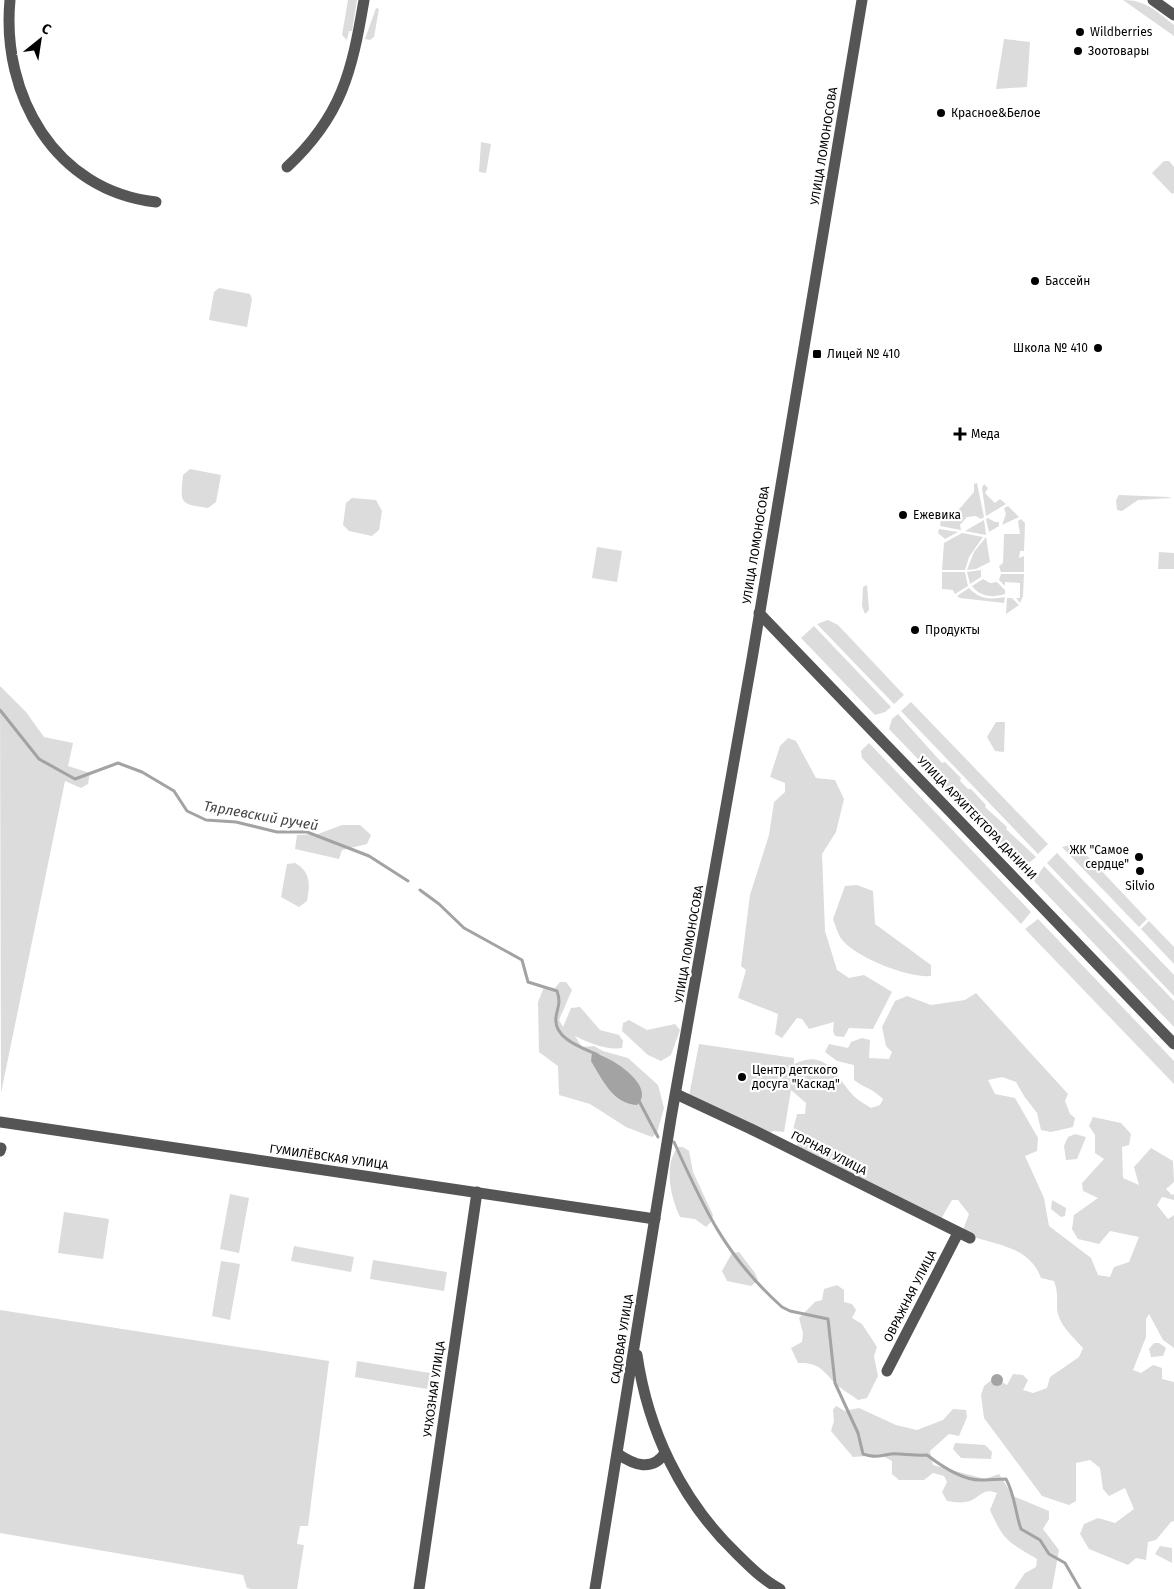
<svg xmlns="http://www.w3.org/2000/svg" width="1174" height="1589" viewBox="0 0 1174 1589" font-family="'Fira Sans',sans-serif">
  <style>
    .green { fill: #dcdcdc }
    .water { fill: #a3a3a3 }
    .lines { fill: none; stroke-linecap: round; stroke-linejoin: round }
    .stream { stroke: #a3a3a3; stroke-width: 3 }
    .minor { stroke: #555; stroke-width: 11 }
    .poi-dot { fill: #000; stroke: #fff; stroke-width: 2 }
    .labels { text-anchor: middle; dominant-baseline: central; stroke-width: 4.5; stroke-linejoin: round; paint-order: stroke }
    .poi-label { font-size: 12px; fill: #000; stroke: #fff; text-anchor: start }
    .street-label { font-size: 12px; fill: #000; stroke: #fff }
    .water-label { font-size: 14px; font-style: italic; fill: #444; stroke: #fff }
  </style>
  <rect width="100%" height="100%" fill="#fff"/>
  <g class="green">
    <polygon points="348,0 357,0 352,31 349,31 347,40 342,35"/>
    <path d="M1123 0C1146 0 1156 11 1174 25V36Z"/>
    <polygon points="376,8 379,9 374,37 370,40 365,39"/>
    <polygon points="1004,39 1030,42 1027,87 996,89"/>
    <polygon points="481,142 491,144 486,173 479,172"/>
    <polygon points="1164,161 1169,161 1174,167 1174,193 1172,194 1152,173"/>
    <polygon points="219,288 250,294 252,299 247,327 209,320 214,292"/>
    <path d="M190 469 221 475 216 502 208 508C180 504 180 504 183 475Z"/>
    <polygon points="977,483 984,517 981,519 976,516 967,517 960,525 961,530 940,526 941,520 949,521 974,492 974,484"/>
    <polygon points="984,484 988,488 985,493 995,503 1000,499 1006,504 986,516 982,488"/>
    <polygon points="1119,495 1169,497 1171,498 1138,500 1122,511 1117,510 1116,500"/>
    <polygon points="352,498 376,500 382,511 379,530 372,536 349,531 343,525 346,503"/>
    <polygon points="1008,506 1019,517 1002,525 1006,514 1004,508"/>
    <polygon points="988,518 995,522 999,522 999,526 989,532 986,519"/>
    <polygon points="1021,519 1025,523 1024,551 1020,551 1019,558 1024,556 1024,572 1001,572 999,566 1003,563 1004,534 1020,534 1018,521"/>
    <polygon points="984,520 986,535 965,531"/>
    <polygon points="939,529 958,532 945,539 938,533"/>
    <polygon points="962,533 983,537 969,557 965,570 942,570 944,543"/>
    <polygon points="986,537 990,562 976,569 967,570 974,552"/>
    <polygon points="597,547 622,551 617,582 592,578"/>
    <polygon points="1159,552 1174,553 1174,569 1158,569"/>
    <polygon points="981,570 981,577 970,584 967,572"/>
    <polygon points="942,572 965,572 968,586 955,594 953,590 942,589"/>
    <polygon points="1001,574 1024,574 1023,596 1020,603 1016,598 1020,598 1020,583 1005,582 1005,586 999,580"/>
    <path d="M983 579 990 583 997 582 1005 590V594C991 598 981 597 972 586Z"/>
    <polygon points="867,585 869,610 865,614 862,606 863,587"/>
    <path d="M969 588C979 599 990 600 1005 597L1004 603 960 598 957 596Z"/>
    <polygon points="1007,598 1012,598 1019,605 1006,614"/>
    <polygon points="828,620 838,625 904,695 894,704 817,624"/>
    <polygon points="814,626 891,707 885,712 875,715 801,638"/>
    <polygon points="0,686 26,712 44,737 73,743 68,766 90,773 88,784 81,788 65,781 1,1093"/>
    <polygon points="911,702 1048,844 1038,854 901,711"/>
    <polygon points="898,714 942,763 945,762 961,778 960,781 968,789 971,789 986,805 985,807 1007,827 1006,829 1036,857 1030,862 1021,866 889,729 892,719"/>
    <polygon points="996,722 1005,722 1004,752 995,751 987,737"/>
    <polygon points="788,738 796,741 816,778 835,780 844,799 836,832 822,854 825,931 837,970 849,978 864,975 892,992 873,1029 849,1028 844,1037 835,1036 833,1031 834,1022 809,1029 802,1019 797,1018 782,1038 775,1034 778,1014 738,998 746,970 741,966 750,895 769,835 774,802 785,792 785,783 770,777 780,746"/>
    <polygon points="869,743 1031,912 1021,924 862,758 861,751"/>
    <polygon points="342,825 360,825 371,835 367,844 342,850 339,859 295,849 297,835 318,834"/>
    <polygon points="1071,845 1079,847 1147,919 1139,927 1062,847"/>
    <polygon points="1057,853 1174,975 1174,996 1047,863"/>
    <path d="M295 863C311 872 310 885 307 901L299 907 281 897 287 864Z"/>
    <polygon points="1044,866 1174,1001 1174,1027 1034,881"/>
    <path d="M857 885 873 891 875 924 931 965V976C908 978 853 957 840 937 837 932 835 924 833 919L845 886Z"/>
    <polygon points="1038,919 1174,1061 1174,1084 1025,929"/>
    <polygon points="1149,921 1174,947 1174,964 1141,929"/>
    <path d="M560 982H566L572 990 559 1020 563 1027 571 1008 580 1007 600 1030 619 1035 623 1041 622 1048C607 1051 587 1042 575 1036L582 1047 594 1046 603 1051 628 1058 658 1085 664 1108 657 1133 652 1137 626 1127 590 1104 559 1095 558 1066 539 1052 538 1002 544 987 555 988Z"/>
    <path d="M976 993 1068 1094 1065 1101 1070 1114 1075 1118 1073 1127 1051 1132 1041 1130 1037 1113 1024 1096 1016 1082 1002 1077 988 1080 995 1094 1015 1098 1038 1138 1037 1151 1025 1156 1044 1198 1049 1226 1091 1258 1098 1275 1110 1277 1114 1267 1129 1262 1139 1237 1110 1231 1099 1244 1078 1239 1072 1229 1074 1215 1098 1198 1083 1191 1082 1183 1104 1159 1095 1153V1135L1089 1126 1093 1117 1121 1123 1131 1134 1129 1145 1122 1147 1123 1178 1139 1185 1134 1167 1151 1148 1173 1161 1174 1182 1166 1189 1172 1195 1174 1194V1200L1162 1197 1157 1205 1168 1219 1174 1215V1348L1163 1340 1149 1314 1146 1319V1337L1133 1370 1141 1373 1153 1365 1162 1368V1379L1174 1382V1521L1171 1522 1156 1540 1148 1542 1146 1560 1136 1558 1128 1565 1089 1549 1080 1534 1084 1524 1098 1518 1115 1523 1134 1509 1125 1488 1109 1496 1103 1489 1100 1468 1090 1460 1076 1463V1501L1069 1505 1042 1496 984 1418 981 1395 984 1386 994 1378 1007 1385 1013 1374 1023 1375 1028 1380 1023 1390 1033 1393 1047 1388 1050 1377 1079 1357 1083 1348C1073 1337 1058 1324 1057 1308 1057 1298 1058 1292 1054 1281L1041 1278C1029 1246 996 1245 967 1235L963 1230 969 1214 958 1200H952L941 1219 797 1146V1136L793 1130 797 1114H805L806 1103 791 1090 784 1132 773 1131 769 1134 689 1096 699 1044 794 1058V1064C826 1048 835 1075 852 1094 857 1100 865 1104 871 1108L880 1105 883 1099C872 1088 866 1089 854 1080V1065L837 1061 825 1052 829 1044 848 1048 851 1042 862 1038 870 1040 869 1058 889 1059 892 1052 886 1046 882 1027 895 1001 907 996 931 1005 965 1000Z"/>
    <polygon points="629,1020 647,1030 675,1024 680,1030 671,1055 661,1061 648,1055 622,1031 623,1023"/>
    <polygon points="1075,1134 1086,1137 1077,1159 1066,1160 1064,1146 1068,1137"/>
    <path d="M678 1147H683L689 1151 693 1172 713 1215 711 1222 706 1227 695 1219 680 1217C671 1198 663 1165 678 1147Z"/>
    <polygon points="230,1194 249,1198 239,1253 220,1249"/>
    <polygon points="1052,1200 1066,1208 1065,1216 1061,1217 1051,1209"/>
    <polygon points="64,1212 109,1219 103,1259 58,1253"/>
    <polygon points="294,1246 354,1257 351,1272 291,1261"/>
    <polygon points="739,1252 755,1273 758,1280 751,1286 727,1281 722,1271 732,1253"/>
    <polygon points="373,1260 447,1272 444,1291 370,1279"/>
    <polygon points="221,1261 240,1264 230,1320 212,1316"/>
    <path d="M837 1285 844 1290V1302L852 1304 856 1310 852 1318 862 1324 877 1347 874 1356 878 1376 867 1398 858 1400C852 1395 844 1391 838 1386 823 1372 821 1362 798 1363L791 1348 802 1342 803 1333 799 1318 815 1302 822 1300 824 1289Z"/>
    <polygon points="0,1310 329,1361 308,1526 300,1526 297,1544 304,1545 297,1589 252,1589 247,1588 243,1575 0,1533"/>
    <polygon points="1154,1343 1159,1343 1166,1348 1163,1356 1151,1357 1149,1349"/>
    <polygon points="357,1361 430,1373 427,1389 355,1377"/>
    <path d="M836 1406 845 1411 859 1408 896 1425 917 1430 943 1420 953 1409 966 1410 967 1417 959 1436 949 1434 930 1451 933 1465 985 1479 999 1474 1013 1496 1049 1511V1519L1043 1529 1059 1550 1052 1589H1014L1025 1573 1036 1567 1037 1559C1009 1542 1004 1542 990 1510L997 1493C984 1488 982 1495 972 1500 964 1504 955 1502 947 1501L942 1492 947 1482 944 1476 933 1473 924 1480H899L892 1474V1461L881 1455 853 1457 831 1431 834 1421 833 1410Z"/>
    <polygon points="955,1443 985,1445 992,1452 991,1459 961,1458 953,1449"/>
    <polygon points="1160,1546 1172,1548 1172,1563 1155,1554"/>
  </g>
  <g class="water">
    <path d="M592 1053C610 1055 658 1087 637 1105 613 1104 602 1079 591 1061Z"/>
    <circle cx="997" cy="1380" r="6"/>
  </g>
  <g class="lines">
    <g class="stream">
      <polyline points="0,710 39,759 75,779 118,763 142,772 174,791 187,811 206,820 236,822 277,832 307,832 369,856 408,881"/>
      <path d="M420 890 439 904 464 928 522 960 528 982 557 991C561 1002 558 1006 556 1017 553 1039 583 1048 598 1055"/>
      <polyline points="638,1099 658,1137"/>
      <path d="M674 1142C704 1209 726 1257 782 1307L790 1311 828 1319 835 1383 858 1433 863 1454C877 1458 878 1456 891 1454 900 1453 914 1456 927 1455 940 1465 964 1481 982 1480 990 1480 997 1479 1006 1479 1015 1495 1015 1512 1021 1529L1040 1540 1049 1554 1065 1563 1080 1589"/>
    </g>
    <g class="minor">
      <path d="M10 0C1 95 55 191 156 202"/>
      <polyline points="1153,0 1174,15"/>
      <path d="M287 167C342 116 352 71 364 0"/>
      <polyline points="759,613 1174,1044"/>
      <polyline points="676,1094 751,1129 970,1238"/>
      <polyline points="0,1122 655,1219"/>
      <polyline points="0,1151 1,1148"/>
      <path d="M637 1355C648 1430 681 1500 736 1553 749 1566 763 1580 780 1589"/>
      <polyline points="887,1371 958,1233"/>
      <path d="M618 1454C634 1465 652 1472 665 1453"/>
      <polyline points="419,1589 477,1192"/>
      <polyline points="595,1589 671,1118 752,659 862,0"/>
    </g>
  </g>
  <g class="poi-dot">
    <circle cx="1080" cy="32" r="5"/>
    <circle cx="1078" cy="51" r="5"/>
    <circle cx="941" cy="113" r="5"/>
    <circle cx="1035" cy="281" r="5"/>
    <circle cx="1098" cy="348" r="5"/>
    <rect x="812" y="349" width="10" height="10" rx="2.5"/>
    <path d="M957.5 426.5h5v5h5v5h-5v5h-5v-5h-5v-5h5z"/>
    <circle cx="903" cy="515" r="5"/>
    <circle cx="915" cy="630" r="5"/>
    <circle cx="1139" cy="857" r="5"/>
    <circle cx="1140" cy="871" r="5"/>
    <circle cx="742" cy="1077" r="5"/>
  </g>
  <g class="labels">
    <g class="poi-label">
      <text x="1090" y="32">Wildberries</text>
      <text x="1088" y="51">Зоотовары</text>
      <text x="951" y="113">Красное&amp;Белое</text>
      <text x="1045" y="281">Бассейн</text>
      <text x="1088" y="348" text-anchor="end">Школа № 410</text>
      <text x="827" y="354">Лицей № 410</text>
      <text x="971" y="434">Меда</text>
      <text x="913" y="515">Ежевика</text>
      <text x="925" y="630">Продукты</text>
      <text x="1129" y="850" text-anchor="end">ЖК "Самое<tspan x="1129" dy="14">сердце"</tspan></text>
      <text x="1140" y="886" text-anchor="middle">Silvio</text>
      <text x="752" y="1070">Центр детского<tspan x="752" dy="14">досуга "Каскад"</tspan></text>
    </g>
    <g class="street-label">
      <text transform="translate(824 146) rotate(-81)">УЛИЦА ЛОМОНОСОВА</text>
      <text transform="translate(756 545) rotate(-81)">УЛИЦА ЛОМОНОСОВА</text>
      <text transform="translate(977 818) rotate(46)">УЛИЦА АРХИТЕКТОРА ДАНИНИ</text>
      <text transform="translate(689 944) rotate(-80)">УЛИЦА ЛОМОНОСОВА</text>
      <text transform="translate(829 1153) rotate(27)">ГОРНАЯ УЛИЦА</text>
      <text transform="translate(329 1157) rotate(8)">ГУМИЛЁВСКАЯ УЛИЦА</text>
      <text transform="translate(910 1296) rotate(-63)">ОВРАЖНАЯ УЛИЦА</text>
      <text transform="translate(622 1339) rotate(-81)">САДОВАЯ УЛИЦА</text>
      <text transform="translate(434 1389) rotate(-82)">УЧХОЗНАЯ УЛИЦА</text>
    </g>
    <g class="water-label">
      <text transform="translate(261 816) rotate(10)">Тярлевский ручей</text>
    </g>
  </g>
  <g transform="translate(40 40) rotate(30)" stroke="#ffffff" stroke-width="4" paint-order="stroke">
  <path d="M0-4L9 19L0 12L-9 19Z" fill="#000000"/>
  <text y="-8" font-size="14" font-weight="bold" text-anchor="middle" fill="#000000">С</text>
  </g>
</svg>
